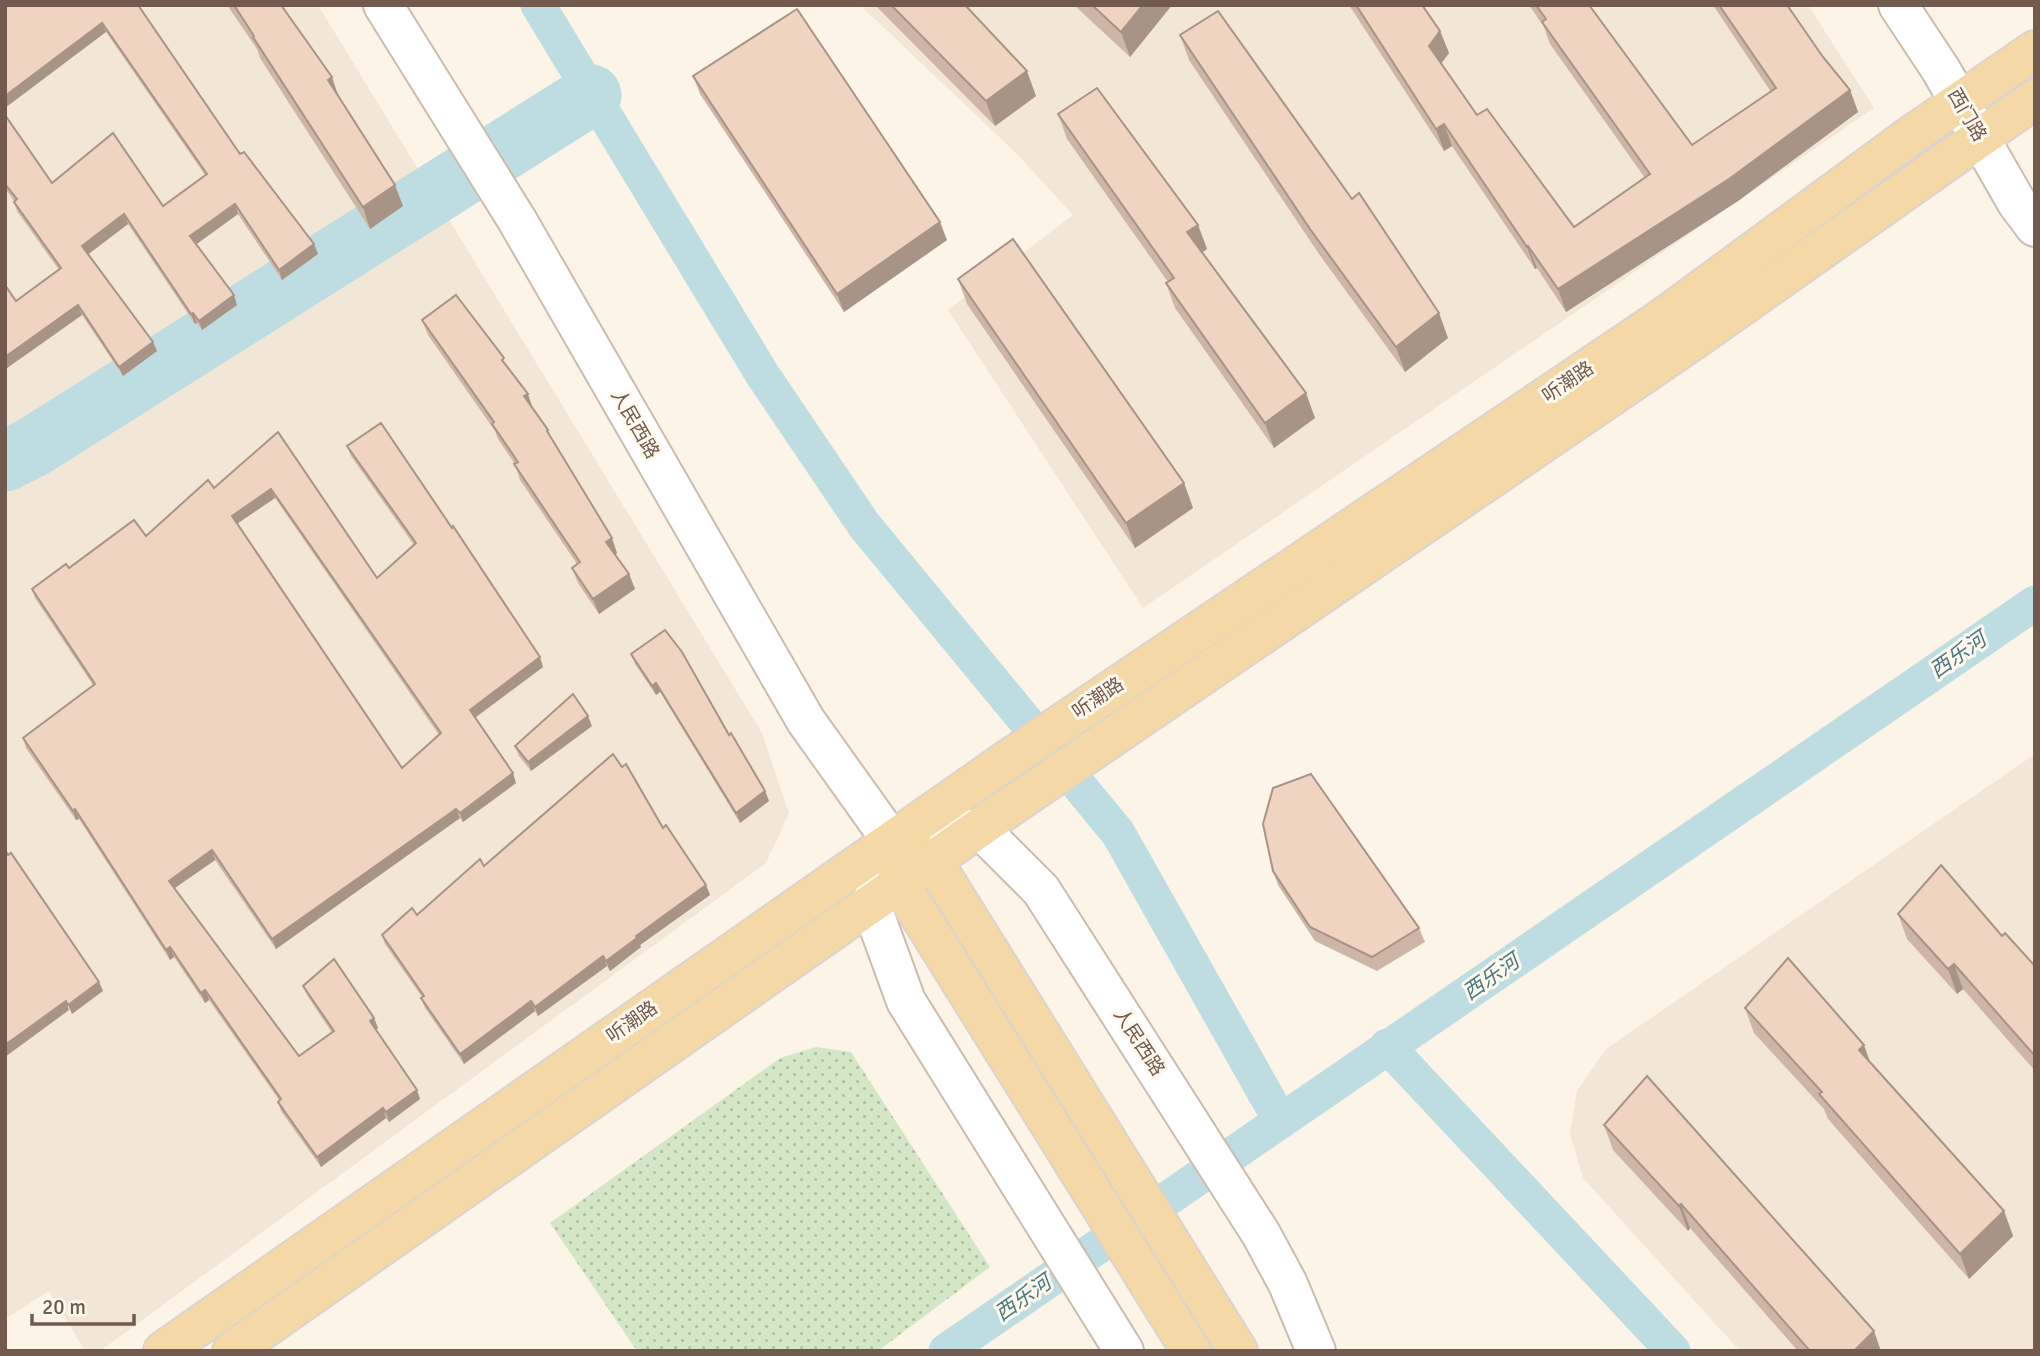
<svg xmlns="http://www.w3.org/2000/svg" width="2040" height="1356" viewBox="0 0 2040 1356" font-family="Signika,'Noto Sans SC',sans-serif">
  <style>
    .residential { fill: #f2e6d6 }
    .garden { fill: url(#garden-dots) }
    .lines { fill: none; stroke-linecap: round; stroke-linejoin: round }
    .canal { stroke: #bddde3; stroke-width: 35 }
    .river { stroke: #bddde3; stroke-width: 61 }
    .minor-casing { stroke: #ccbcae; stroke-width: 42 }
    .major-casing { stroke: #dad4d1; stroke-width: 42 }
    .minor { stroke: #fff; stroke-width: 38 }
    .major { stroke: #f4d8a5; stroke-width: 38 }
    .wall { fill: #cdb6a6; fill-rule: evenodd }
    .shaded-wall { fill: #a79487 }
    .building { fill: #eed4c1; stroke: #a79487; stroke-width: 2; fill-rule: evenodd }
    .labels { text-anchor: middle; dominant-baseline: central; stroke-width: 6; stroke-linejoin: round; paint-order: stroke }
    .street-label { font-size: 19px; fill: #725b4e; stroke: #fef8ed }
    .water-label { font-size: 21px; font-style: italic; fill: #497984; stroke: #fef8ed }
  </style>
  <defs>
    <pattern id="garden-dots" width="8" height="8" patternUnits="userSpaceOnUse" patternTransform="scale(1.75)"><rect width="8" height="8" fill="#d3e7c7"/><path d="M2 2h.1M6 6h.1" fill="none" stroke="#b0bea4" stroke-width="1.8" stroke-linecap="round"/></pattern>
  </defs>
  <rect width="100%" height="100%" fill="#fbf4e7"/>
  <g class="residential">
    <polygon points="5,5 318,5 762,733 789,813 766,863 100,1351 85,1351 49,1291 5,1319"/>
    <polygon points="860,5 1808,5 1874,108 1143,608 948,310 1073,215 1017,154"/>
    <polygon points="2035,754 2035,1351 1740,1351 1583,1178 1570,1134 1577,1091 1606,1049"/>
  </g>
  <polygon class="garden" points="816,1047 851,1052 990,1267 878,1351 637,1351 550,1223 780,1058"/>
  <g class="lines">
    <g class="canal">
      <polyline points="538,5 762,374 864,525 1118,833 1280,1120"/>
      <polyline points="1387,1046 1673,1351"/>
      <polyline points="946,1351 2035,603"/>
    </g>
    <polyline class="river" points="5,461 33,447 591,95"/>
    <defs>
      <g id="minor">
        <polyline points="383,5 517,220 806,721 891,840"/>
        <polyline points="1898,5 1941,70 2017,203 2035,227"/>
        <polyline points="891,840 979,828 1041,890 1261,1234 1288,1284 1316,1351"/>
        <polyline points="881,873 871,905 906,1001 1124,1351"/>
      </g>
      <g id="major">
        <polyline points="912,851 933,861 1238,1351"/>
        <polyline points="895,859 900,884 1191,1351"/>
        <polyline points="163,1351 1003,763 1660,320 1913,134 2035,50"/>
        <polyline points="232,1351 979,828 1698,337 2035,99"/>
      </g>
    </defs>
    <use href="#minor" class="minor-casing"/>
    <use href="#major" class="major-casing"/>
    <use href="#minor" class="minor"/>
    <use href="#major" class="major"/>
  </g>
  <g class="wall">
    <polygon points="138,5 240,154 314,244 318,254 282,280 238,214 196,244 237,305 202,330 197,323 195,324 128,224 88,254 153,342 157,351 123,376 82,315 7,368 5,366 5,285 16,301 59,270 17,211 14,202 14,201 5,188 5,115 52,183 163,206 205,175 106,32 5,7"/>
    <polygon points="227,5 281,5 403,206 370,229 260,58 257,49"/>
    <polygon points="875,5 965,5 1036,96 995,126"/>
    <polygon points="1074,5 1172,5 1130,57"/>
    <polygon points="1349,5 1422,5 1440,31 1449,53 1441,64 1477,115 1574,227 1645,178 1550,44 1544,27 1529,5 1589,5 1692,145 1771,92 1713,5 1787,5 1823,57 1850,90 1858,112 1738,201 1566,312 1537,268 1535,269 1452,146 1444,151"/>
    <polygon points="1180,35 1448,338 1405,372 1319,254 1189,60"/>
    <polygon points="693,76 947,240 844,312 700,94"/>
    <polygon points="1058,114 1198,225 1207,249 1202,252 1315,418 1274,448 1175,308 1166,283 1168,282 1067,139"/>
    <polygon points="958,279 1184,483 1193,508 1135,548 967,304"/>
    <polygon points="422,320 507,366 552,438 617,553 615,555 629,574 635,589 599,614 578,583 572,568 577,564 520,480 515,464 498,439 495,431 428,335"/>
    <path d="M278 432 377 578 414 545 351 456 347 446 543 667 475 718 516 783 463 822 460 818 276 949 215 860 175 888 299 1056 332 1033 307 995 303 986 374 1018 378 1028 376 1029 420 1099 389 1122 386 1118 321 1167 281 1111 278 1102 279 1100 209 1000 205 1003 174 957 170 960 79 819 76 820 26 748 23 738 93 685 35 598 32 589 69 568 146 536 214 488ZM275 498 439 735 402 768 237 524Z"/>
    <polygon points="631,654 729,735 765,791 769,801 740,823 660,692 656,695 635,664"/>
    <polygon points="592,726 531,771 519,756 515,746"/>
    <polygon points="663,828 706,885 710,895 640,945 641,947 610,971 607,966 538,1016 535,1011 464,1064 425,1008 421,998 422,997 385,944 382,935 417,915 484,866"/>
    <polygon points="1273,871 1419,928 1425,942 1377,971 1315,941 1278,885"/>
    <polygon points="1898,914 2002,936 2035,966 2035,1071 1963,989 1957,994 1907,939"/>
    <polygon points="1745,1008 1871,1062 2004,1211 2013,1236 1969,1279 1828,1119 1824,1109 1754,1033"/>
    <polygon points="1604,1125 1881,1351 1798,1351 1690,1228 1688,1231 1613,1150"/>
  </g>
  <g class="shaded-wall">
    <polygon points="1143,5 1172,5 1130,57 1121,32"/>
    <polygon points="102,23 106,32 5,108 5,96"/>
    <polygon points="1440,31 1449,53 1437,69 1429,46"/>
    <polygon points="1027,71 1036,96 995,126 986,101"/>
    <polygon points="332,77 339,98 328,80"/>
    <polygon points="1850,90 1858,112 1738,201 1566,312 1558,289"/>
    <polygon points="1444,124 1452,146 1444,151 1436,129"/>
    <polygon points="395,185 403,206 370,229 363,207"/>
    <polygon points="235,204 238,214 194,246 190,236"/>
    <polygon points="124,214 128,224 86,256 82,246"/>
    <polygon points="940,222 947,240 844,312 837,294"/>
    <polygon points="1198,225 1207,249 1196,257 1187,232"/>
    <polygon points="314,244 318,254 282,280 279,270"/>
    <polygon points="1528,246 1537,268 1535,269 1527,247"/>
    <polygon points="234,295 237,305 202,330 199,321"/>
    <polygon points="78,305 82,315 7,368 5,364 5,357"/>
    <polygon points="193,313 197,323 195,324 191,314"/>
    <polygon points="1439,313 1448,338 1405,372 1396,347"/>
    <polygon points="153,342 157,351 123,376 119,367"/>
    <polygon points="1306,393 1315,418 1274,448 1265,423"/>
    <polygon points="528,394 533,409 524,396"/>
    <polygon points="1184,483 1193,508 1135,548 1126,523"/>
    <polygon points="271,489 275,498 235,525 232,516"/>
    <polygon points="612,538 617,553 611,557 606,542"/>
    <polygon points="629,574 635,589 599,614 593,599"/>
    <polygon points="540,657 543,667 473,719 470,710"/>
    <polygon points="656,683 660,692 656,695 652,686"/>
    <polygon points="588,716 592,726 531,771 528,762"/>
    <polygon points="513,773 516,783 463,822 460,813"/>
    <polygon points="765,791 769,801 740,823 736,813"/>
    <polygon points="75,809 79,819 76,820 73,811"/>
    <polygon points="456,809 460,818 276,949 272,939"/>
    <polygon points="212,850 215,860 172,890 169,881"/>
    <polygon points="706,885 710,895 640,945 641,947 610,971 606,961 636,936"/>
    <polygon points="170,947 174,957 170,960 166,950"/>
    <polygon points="603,956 607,966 538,1016 535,1007"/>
    <polygon points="1954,964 1963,989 1957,994 1948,969"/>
    <polygon points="99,982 103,991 72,1014 68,1005"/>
    <polygon points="205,990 209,1000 205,1003 201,993"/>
    <polygon points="66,1001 69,1010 5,1057 5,1045"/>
    <polygon points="531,1001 535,1011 464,1064 460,1054"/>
    <polygon points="374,1018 378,1028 374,1031 370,1021"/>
    <polygon points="1864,1045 1873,1070 1859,1050"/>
    <polygon points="417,1090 420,1099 389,1122 386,1112"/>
    <polygon points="383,1108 386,1118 321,1167 317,1157"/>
    <polygon points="1681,1204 1690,1228 1688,1231 1679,1206"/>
    <polygon points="2004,1211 2013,1236 1969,1279 1960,1254"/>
    <polygon points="1874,1331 1881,1351 1854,1351"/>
  </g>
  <g class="building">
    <polygon points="8,5 138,5 240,154 244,152 314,244 279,270 235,204 190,236 234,295 199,321 193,313 191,314 124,214 82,246 153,342 119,367 78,305 5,357 5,285 16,301 61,268 14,202 17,199 5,184 5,115 52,183 113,133 163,206 207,174 102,23 5,96 5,7"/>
    <polygon points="234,5 281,5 332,77 328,80 395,185 363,207 253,37 254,36"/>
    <polygon points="891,5 965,5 1027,71 986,101"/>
    <polygon points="1092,5 1143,5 1121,32"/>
    <polygon points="1356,5 1422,5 1440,31 1429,46 1477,115 1487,109 1574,227 1650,174 1542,22 1546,19 1536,5 1589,5 1692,145 1776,88 1719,5 1787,5 1823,57 1850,90 1729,179 1558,289 1528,246 1527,247 1444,124 1436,129"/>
    <polygon points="797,9 940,222 837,294 693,76"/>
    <polygon points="1218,11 1352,199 1359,193 1439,313 1396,347 1310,229 1180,35"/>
    <polygon points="1097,88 1198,225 1187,232 1306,393 1265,423 1166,283 1174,278 1058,114"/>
    <polygon points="1013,239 1184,483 1126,523 958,279"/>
    <polygon points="456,295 504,358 502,360 528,394 524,396 548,430 547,431 612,538 606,542 629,574 593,599 572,568 580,562 514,464 518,462 492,424 494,422 422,320"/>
    <path d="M381 423 452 528 453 526 540 657 470 710 513 773 460 813 456 809 272 939 212 850 169 881 299 1056 334 1031 303 986 334 959 374 1018 370 1021 417 1090 386 1112 383 1108 317 1157 278 1102 281 1099 205 990 201 993 170 947 166 950 75 809 73 811 23 738 95 684 32 589 66 564 69 568 134 520 146 536 208 480 214 488 278 432 377 578 416 543 347 446ZM271 489 441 733 402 768 232 516Z"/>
    <polygon points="665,630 682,652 729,735 731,733 765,791 736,813 656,683 652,686 631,654"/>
    <polygon points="573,694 588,716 528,762 515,746"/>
    <polygon points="613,754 622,767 626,764 663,828 666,825 706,885 636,936 637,938 606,961 603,956 535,1007 531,1001 460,1054 421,998 424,996 382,935 412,908 417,915 480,859 484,866"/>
    <polygon points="1311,774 1419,928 1372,957 1310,927 1273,871 1263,824 1273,788"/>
    <polygon points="5,850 8,855 11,853 99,982 68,1005 66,1001 5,1045"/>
    <polygon points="1941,865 2002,936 2005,933 2035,966 2035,1056 1954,964 1948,969 1898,914"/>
    <polygon points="1788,958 1864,1045 1859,1050 2004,1211 1960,1254 1819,1094 1822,1092 1745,1008"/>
    <polygon points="1647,1076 1874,1331 1854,1351 1810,1351 1681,1204 1679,1206 1604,1125"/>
  </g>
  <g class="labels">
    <g class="street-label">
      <text transform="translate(1967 115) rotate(60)">西门路</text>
      <text transform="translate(1568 382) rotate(-34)">听潮路</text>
      <text transform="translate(635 424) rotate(60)">人民西路</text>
      <text transform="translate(1098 698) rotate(-34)">听潮路</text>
      <text transform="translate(632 1022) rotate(-35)">听潮路</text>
      <text transform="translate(1139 1042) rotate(57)">人民西路</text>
    </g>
    <g class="water-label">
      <text transform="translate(1958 655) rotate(-35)">西乐河</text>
      <text transform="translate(1491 977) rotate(-35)">西乐河</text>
      <text transform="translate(1023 1298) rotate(-35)">西乐河</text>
    </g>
  </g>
  <rect width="2040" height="1356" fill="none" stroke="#725b4e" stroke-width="14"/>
  <path d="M32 1314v10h102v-10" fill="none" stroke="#725b4e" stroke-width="3.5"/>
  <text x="42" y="1314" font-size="21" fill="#725b4e" stroke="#fef8ed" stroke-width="5" paint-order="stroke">20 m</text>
</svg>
